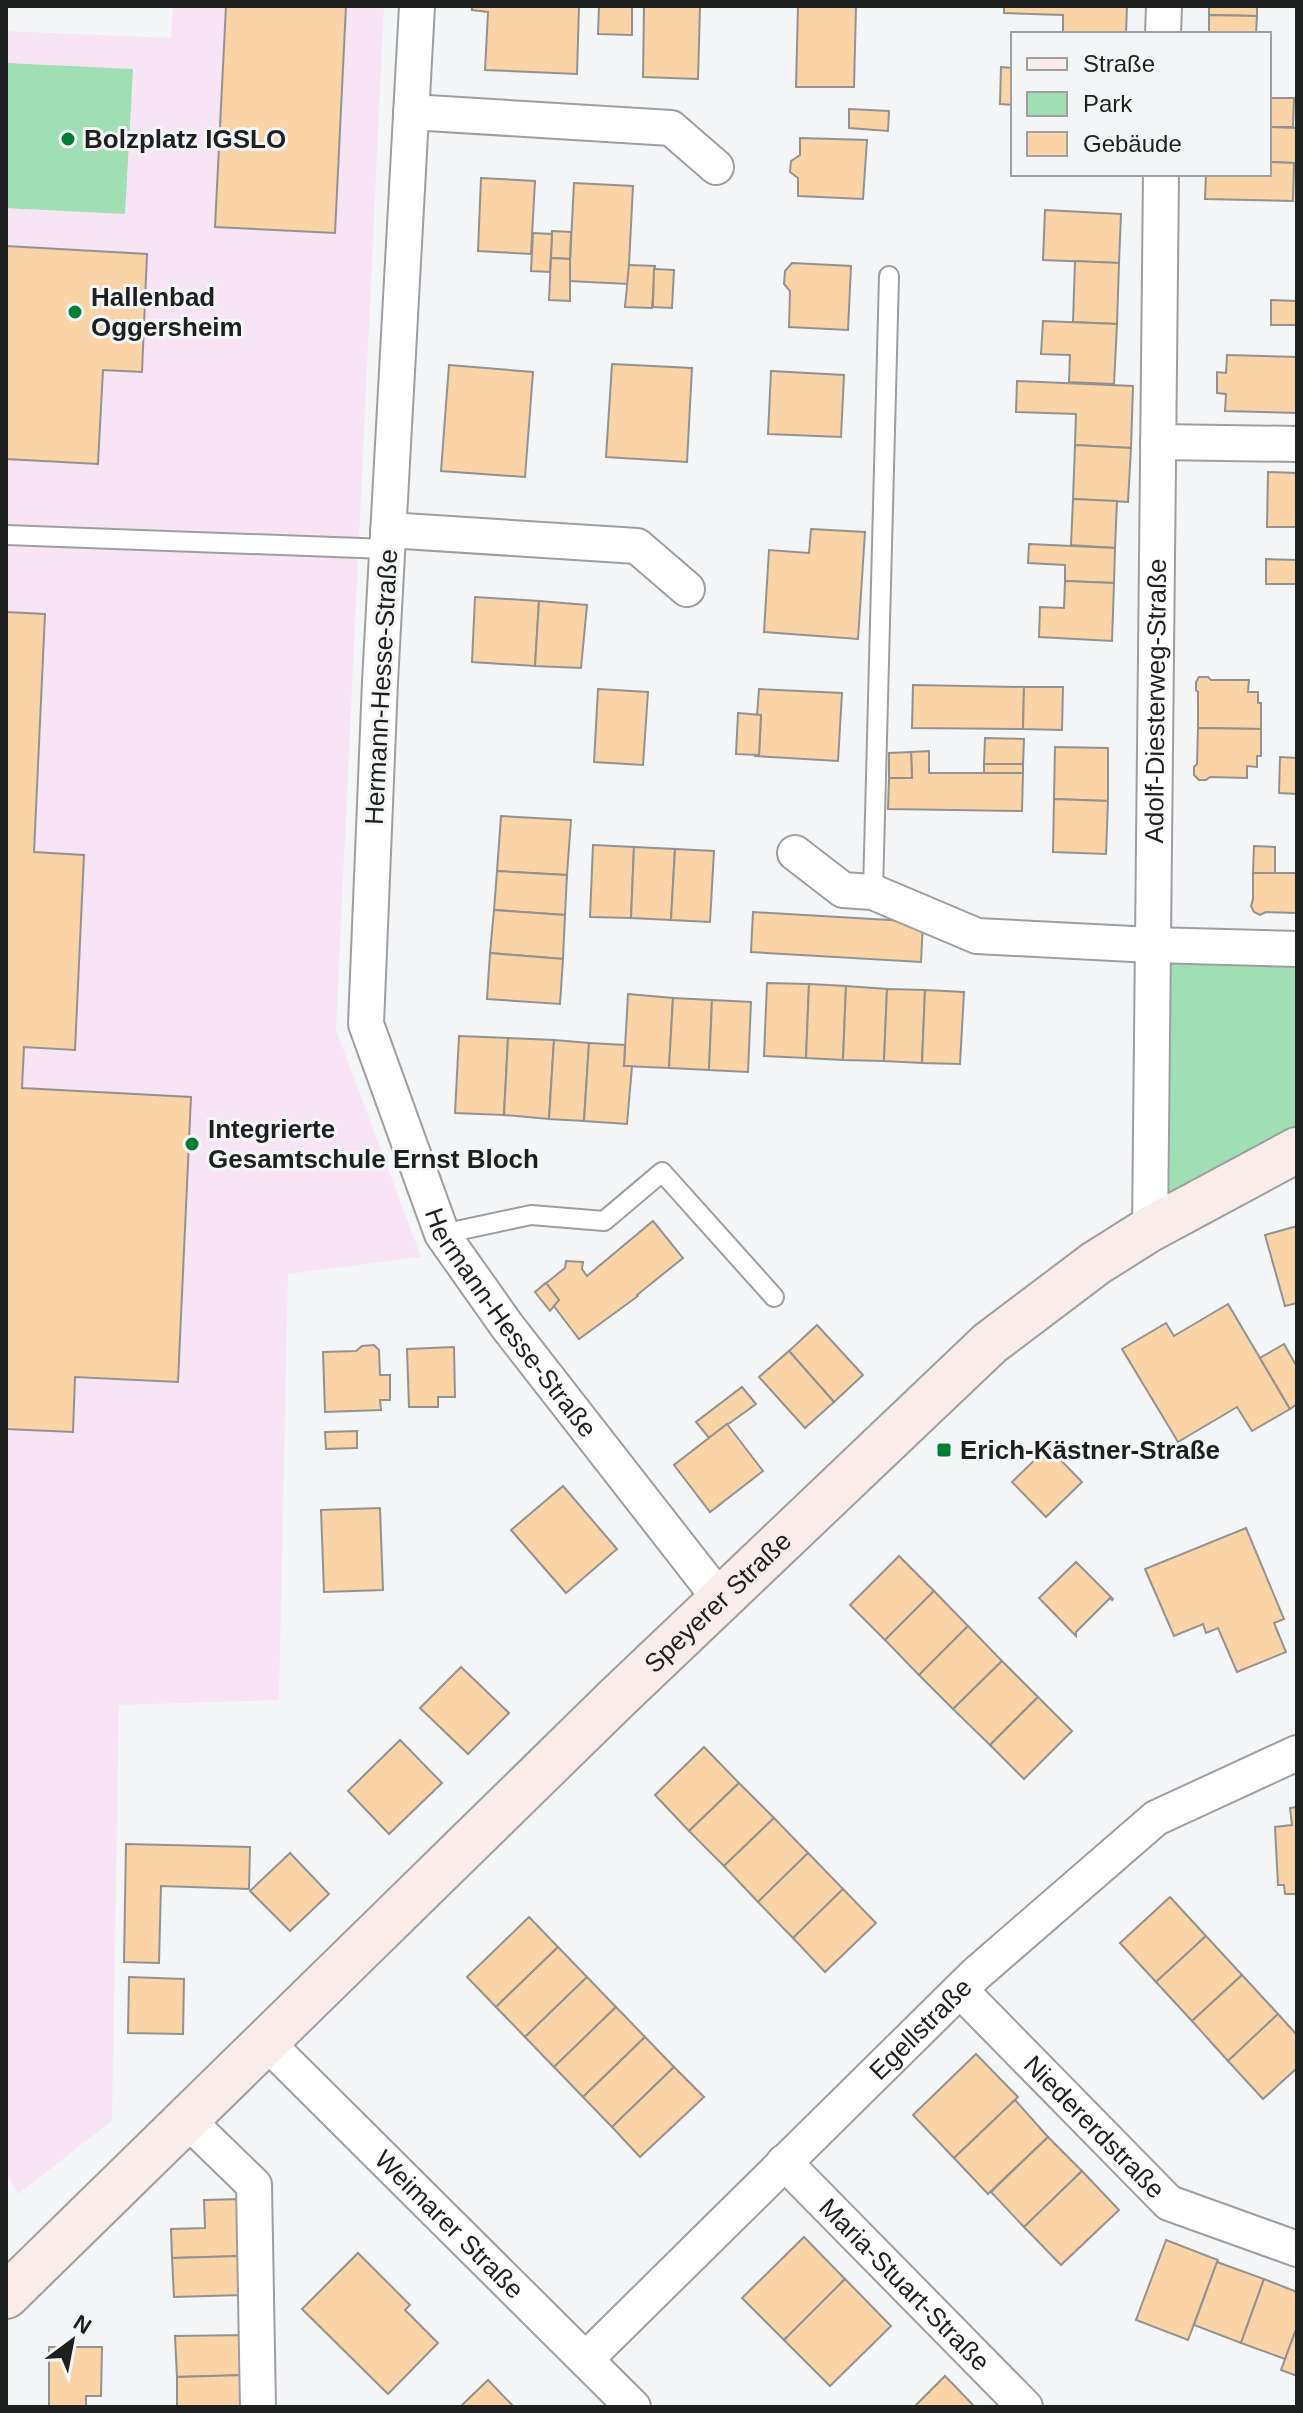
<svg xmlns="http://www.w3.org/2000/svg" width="1303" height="2413" viewBox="0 0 1303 2413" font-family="Helvetica,sans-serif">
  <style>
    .commercial { fill: #f7e5f6 }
    .green { fill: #a0dfb3 }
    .building { fill: #fad4a7; stroke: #939290; stroke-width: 2 }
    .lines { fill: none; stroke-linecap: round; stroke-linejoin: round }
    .lane-casing { stroke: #9d9ea0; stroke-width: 22 }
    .street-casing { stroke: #9d9ea0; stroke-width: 38 }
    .secondary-casing { stroke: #9d9ea0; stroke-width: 48 }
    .lane { stroke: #fff; stroke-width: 18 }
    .street { stroke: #fff; stroke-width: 34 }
    .secondary { stroke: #faece8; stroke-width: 44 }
    .poi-dot { fill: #007e36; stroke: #f4f5f7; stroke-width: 3 }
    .labels { text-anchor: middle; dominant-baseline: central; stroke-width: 6; stroke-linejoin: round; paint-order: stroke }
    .poi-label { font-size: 26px; font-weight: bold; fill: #1e1f1f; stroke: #f4f5f7; text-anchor: start }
    .street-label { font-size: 26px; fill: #1e1f1f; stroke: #f4f5f7 }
  </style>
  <rect width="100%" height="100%" fill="#f4f5f7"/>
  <polygon class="commercial" points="173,6 384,6 336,1030 421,1257 288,1274 279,1700 119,1705 112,2121 18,2194 6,2172 6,31 171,38"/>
  <g class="green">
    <polygon points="6,63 133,69 125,214 6,208"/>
    <polygon points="1164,959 1297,963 1297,1135 1162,1208"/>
  </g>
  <g class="building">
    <polygon points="226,6 346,6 335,233 215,227"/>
    <polygon points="472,6 579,6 577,74 485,70 488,12 472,10"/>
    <polygon points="599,6 632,6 632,35 598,34"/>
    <polygon points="644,6 700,6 698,79 643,77"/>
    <polygon points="798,6 856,6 854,87 796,87"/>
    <polygon points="1004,6 1127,6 1126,34 1063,34 1063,15 1004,13"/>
    <polygon points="1209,6 1257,6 1257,16 1209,15"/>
    <polygon points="1209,15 1257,16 1256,34 1209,34"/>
    <polygon points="1001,67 1013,68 1013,105 1000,104"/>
    <polygon points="1269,98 1294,98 1293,127 1269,127"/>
    <polygon points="849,109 889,111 888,131 849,128"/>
    <polygon points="1269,127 1297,128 1297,163 1269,162"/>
    <polygon points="800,138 867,140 863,199 798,196 798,178 790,172 791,161 800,155"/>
    <polygon points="1269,162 1294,163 1293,201 1205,199 1206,174 1269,174"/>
    <polygon points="481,178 535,181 531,254 478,251"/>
    <polygon points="574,183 633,186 628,284 569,281"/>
    <polygon points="1045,210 1121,214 1119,263 1043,260"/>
    <polygon points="552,231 571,232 570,259 551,258"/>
    <polygon points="533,233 552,234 550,272 531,271"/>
    <polygon points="6,246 147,254 142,372 103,370 98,464 6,459"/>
    <polygon points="551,258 570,259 570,301 549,300"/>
    <polygon points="1075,261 1119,263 1117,324 1073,322"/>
    <polygon points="792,263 851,266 848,330 789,327 790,291 784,284 785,271"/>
    <polygon points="629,265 655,266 652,308 625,307"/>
    <polygon points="654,269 674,270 672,308 653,307"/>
    <polygon points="1271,300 1297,301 1297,325 1271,325"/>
    <polygon points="1043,321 1117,324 1114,384 1069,382 1070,355 1041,354"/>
    <polygon points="1227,355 1297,357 1297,413 1225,411 1226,394 1217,393 1217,372 1226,373"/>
    <polygon points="612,364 692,368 687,462 606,457"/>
    <polygon points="449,365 533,372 525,477 441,471"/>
    <polygon points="771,371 844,375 841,437 768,434"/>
    <polygon points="1017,381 1133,386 1131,448 1075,445 1076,414 1016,412"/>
    <polygon points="1075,445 1131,448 1128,502 1073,499"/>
    <polygon points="1268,472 1297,473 1297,527 1267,527"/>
    <polygon points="1073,499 1117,501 1115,548 1071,545"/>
    <polygon points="811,529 865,532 858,639 764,632 769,550 809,553"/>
    <polygon points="1029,544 1115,548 1114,583 1065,581 1065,565 1028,563"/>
    <polygon points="1266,559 1297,560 1297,584 1266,584"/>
    <polygon points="1065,581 1114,583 1112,641 1039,637 1040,607 1064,608"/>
    <polygon points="475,597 539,601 535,666 472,662"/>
    <polygon points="539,601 587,605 581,668 535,666"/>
    <polygon points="6,612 45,614 34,852 84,855 75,1050 24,1047 22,1088 191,1097 178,1382 75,1377 73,1432 6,1429"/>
    <polygon points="1199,677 1208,677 1211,680 1249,680 1248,692 1258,692 1258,703 1261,703 1261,729 1198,728 1198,692 1196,690 1196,682"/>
    <polygon points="913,685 1024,687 1023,729 912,728"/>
    <polygon points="1024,687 1063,687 1062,730 1023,729"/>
    <polygon points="598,689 648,692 643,765 594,762"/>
    <polygon points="759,689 842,693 838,761 755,756 755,755 759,755 761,715 757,715"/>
    <polygon points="738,713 761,715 759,755 736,754"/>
    <polygon points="1198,728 1261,729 1261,756 1257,756 1257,767 1247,766 1247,778 1210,777 1206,780 1199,780 1194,775 1194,767 1197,764"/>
    <polygon points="985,738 1024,739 1023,764 984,764"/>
    <polygon points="1055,747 1108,748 1108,801 1054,799"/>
    <polygon points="929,751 929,773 1023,773 1022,811 888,809 889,778 912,778 911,752"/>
    <polygon points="911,752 912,778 889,778 889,753"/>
    <polygon points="1280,757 1297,758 1297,794 1279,793"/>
    <rect x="984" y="764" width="39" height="9"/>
    <polygon points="1054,799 1108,801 1106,854 1053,852"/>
    <polygon points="501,816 571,820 567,875 497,871"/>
    <polygon points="593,845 634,847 631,918 590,917"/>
    <polygon points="1254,846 1275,847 1275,873 1253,873"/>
    <polygon points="634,847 675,849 671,920 631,918"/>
    <polygon points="675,849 714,851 710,922 671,920"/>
    <polygon points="497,871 567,875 565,915 494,910"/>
    <polygon points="1253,873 1297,873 1297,913 1266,912 1260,915 1254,912 1251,906 1253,899"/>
    <polygon points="494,910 565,915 563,959 490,953"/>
    <polygon points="753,912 923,922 921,962 751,952"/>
    <polygon points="490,953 563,959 560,1004 487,999"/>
    <polygon points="767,983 809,984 806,1058 764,1056"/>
    <polygon points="809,984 846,986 843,1060 806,1058"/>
    <polygon points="846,986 887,989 884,1061 843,1060"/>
    <polygon points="887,989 925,990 922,1063 884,1061"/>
    <polygon points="925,990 964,992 960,1064 922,1063"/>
    <polygon points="628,994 673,998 669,1068 624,1066"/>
    <polygon points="673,998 712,1000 709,1070 669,1068"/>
    <polygon points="712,1000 751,1002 748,1072 709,1070"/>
    <polygon points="459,1036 508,1038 504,1115 455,1113"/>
    <polygon points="508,1038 554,1040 549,1119 504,1115"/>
    <polygon points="554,1040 589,1043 584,1121 549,1119"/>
    <polygon points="589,1043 625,1045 624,1066 632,1066 627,1124 584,1121"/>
    <polygon points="653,1221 683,1258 637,1295 638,1296 579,1339 553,1305 559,1300 546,1283 540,1288 565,1268 566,1261 583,1262 582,1269 587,1276"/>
    <polygon points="1297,1226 1297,1303 1285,1306 1265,1235"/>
    <polygon points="546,1283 559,1300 550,1311 535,1292"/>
    <polygon points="1228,1304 1290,1409 1252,1431 1237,1407 1178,1442 1122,1349 1166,1323 1174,1336"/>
    <polygon points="817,1325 863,1375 834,1402 789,1351"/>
    <polygon points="1284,1344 1297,1367 1297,1404 1290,1409 1260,1358"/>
    <polygon points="374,1345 379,1350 380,1375 390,1375 390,1400 380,1400 381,1410 325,1412 323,1352 356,1351 362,1346"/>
    <polygon points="454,1347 455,1397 438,1397 438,1407 409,1407 407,1349"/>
    <polygon points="789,1351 834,1402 805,1428 759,1377"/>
    <polygon points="742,1387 756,1404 709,1438 696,1422"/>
    <polygon points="727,1424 763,1471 710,1512 674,1465"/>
    <polygon points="357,1431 357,1448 326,1449 325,1432"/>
    <polygon points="1048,1447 1082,1482 1046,1517 1012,1482"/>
    <polygon points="563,1486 617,1549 566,1593 511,1530"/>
    <polygon points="380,1508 383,1590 324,1592 321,1510"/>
    <polygon points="1246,1528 1284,1619 1274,1623 1286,1652 1237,1672 1218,1628 1206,1633 1203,1624 1174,1636 1145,1569"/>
    <polygon points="899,1556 934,1591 885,1640 850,1605"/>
    <polygon points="1076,1562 1113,1599 1112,1600 1110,1598 1076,1632 1076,1636 1039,1598"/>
    <polygon points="934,1591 968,1626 919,1675 885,1640"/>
    <polygon points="968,1626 1002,1661 953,1709 919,1675"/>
    <polygon points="1002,1661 1038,1697 990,1745 953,1709"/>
    <polygon points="461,1667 509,1713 468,1754 420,1708"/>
    <polygon points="1038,1697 1072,1731 1024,1779 990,1745"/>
    <polygon points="400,1740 442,1783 389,1834 348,1791"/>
    <polygon points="704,1747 739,1783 689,1831 655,1795"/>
    <polygon points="739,1783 774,1818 724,1866 689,1831"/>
    <polygon points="1297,1807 1297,1894 1285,1894 1284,1885 1278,1885 1275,1827 1292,1825 1290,1808"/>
    <polygon points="774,1818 808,1853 758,1902 724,1866"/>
    <polygon points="126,1844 250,1847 249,1889 161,1886 159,1963 124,1962"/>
    <polygon points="290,1853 329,1894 290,1931 250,1891"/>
    <polygon points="808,1853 843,1889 793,1938 758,1902"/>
    <polygon points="843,1889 876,1923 825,1972 793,1938"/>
    <polygon points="1170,1897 1206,1936 1156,1982 1120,1943"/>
    <polygon points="529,1917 558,1947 496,2007 467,1977"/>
    <polygon points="1206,1936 1242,1975 1192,2021 1156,1982"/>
    <polygon points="558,1947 587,1977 525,2037 496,2007"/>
    <polygon points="1242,1975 1278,2014 1228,2061 1192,2021"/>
    <polygon points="129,1977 184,1979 183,2034 128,2033"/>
    <polygon points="587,1977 616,2007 554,2067 525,2037"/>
    <polygon points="616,2007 645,2037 583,2097 554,2067"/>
    <polygon points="1278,2014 1297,2035 1297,2068 1263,2099 1228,2061"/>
    <polygon points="645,2037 674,2067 612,2127 583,2097"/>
    <polygon points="976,2054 1018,2097 954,2158 913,2115"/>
    <polygon points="674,2067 704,2097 640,2157 612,2127"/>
    <polygon points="1015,2100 1048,2137 988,2194 954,2158"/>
    <polygon points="1048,2137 1082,2171 1024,2227 991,2192"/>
    <polygon points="1082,2171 1119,2210 1061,2265 1024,2227"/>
    <polygon points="240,2199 242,2256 172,2258 171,2229 205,2228 204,2200"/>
    <polygon points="804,2237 845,2279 784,2340 742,2298"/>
    <polygon points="1166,2240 1218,2260 1188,2340 1136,2320"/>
    <polygon points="358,2253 410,2305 405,2310 438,2343 388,2394 302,2309"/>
    <polygon points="242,2256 243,2295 174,2297 172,2258"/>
    <polygon points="1217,2262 1264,2279 1241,2343 1194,2325"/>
    <polygon points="845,2279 891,2326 830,2386 784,2340"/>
    <polygon points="1264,2279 1297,2292 1297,2327 1285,2359 1241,2343"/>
    <polygon points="1297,2327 1297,2376 1281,2370"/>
    <polygon points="244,2335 245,2375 177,2377 175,2336"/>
    <polygon points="49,2347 102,2347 101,2396 86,2396 86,2407 49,2407"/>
    <polygon points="245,2375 246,2407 177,2407 177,2377"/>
    <polygon points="945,2376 975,2407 914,2407"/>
    <polygon points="488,2380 514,2407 460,2407"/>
  </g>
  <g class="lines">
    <defs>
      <g id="lane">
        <polyline points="6,535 387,549"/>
        <polyline points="873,892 889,276"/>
        <polyline points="442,1234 531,1215 604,1221 662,1172 774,1297"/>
      </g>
      <g id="street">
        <path id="s1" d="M417 6 380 682 366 1024 442 1234 507 1326 720 1599"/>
        <polyline points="1163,34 1164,6"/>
        <polyline points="411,112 671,128 716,167"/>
        <polyline points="1158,442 1297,444"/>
        <polyline points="388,530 637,546 687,589"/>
        <polyline points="795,853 843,890 873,892 977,936 1152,945 1297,949"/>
        <path id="s2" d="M1150 1229 1161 174"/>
        <path id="s3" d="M960 1990 1169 2203 1297 2249"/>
        <path id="s4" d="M265 2041 633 2407"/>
        <polyline points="186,2119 254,2185 258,2407"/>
        <path id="s5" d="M784 2162 1025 2407"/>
        <path id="s6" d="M586 2359 976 1974 1156 1818 1297 1753"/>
      </g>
      <g id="secondary">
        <path id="s7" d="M6 2296 617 1698 990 1343 1096 1263 1150 1229 1297 1150"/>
      </g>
    </defs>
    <use href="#lane" class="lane-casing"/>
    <use href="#street" class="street-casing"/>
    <use href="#secondary" class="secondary-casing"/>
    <use href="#lane" class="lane"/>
    <use href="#street" class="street"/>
    <use href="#secondary" class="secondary"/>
  </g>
  <g class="poi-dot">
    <circle cx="68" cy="139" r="8"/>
    <circle cx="75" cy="312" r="8"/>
    <circle cx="192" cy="1144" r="8"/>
    <rect x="936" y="1442" width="16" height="16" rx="4"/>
  </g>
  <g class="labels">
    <g class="poi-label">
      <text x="84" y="139">Bolzplatz IGSLO</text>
      <text x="91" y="297">Hallenbad<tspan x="91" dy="30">Oggersheim</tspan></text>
      <text x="208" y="1129">Integrierte<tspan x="208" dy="30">Gesamtschule Ernst Bloch</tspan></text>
      <text x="960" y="1450">Erich-Kästner-Straße</text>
    </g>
    <g class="street-label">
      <text transform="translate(381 687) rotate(-87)">Hermann-Hesse-Straße</text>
      <text stroke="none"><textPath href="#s2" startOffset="528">Adolf-Diesterweg-Straße</textPath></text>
      <text stroke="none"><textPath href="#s1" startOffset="1354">Hermann-Hesse-Straße</textPath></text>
      <text stroke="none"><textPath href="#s7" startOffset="994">Speyerer Straße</textPath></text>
      <text stroke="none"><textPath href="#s6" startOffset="470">Egellstraße</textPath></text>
      <text stroke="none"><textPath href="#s3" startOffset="192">Niedererdstraße</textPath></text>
      <text stroke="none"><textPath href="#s4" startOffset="260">Weimarer Straße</textPath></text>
      <text stroke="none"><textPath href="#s5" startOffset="172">Maria-Stuart-Straße</textPath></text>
    </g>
  </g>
  <rect width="1303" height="2413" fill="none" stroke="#1e1f1f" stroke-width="16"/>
  <rect x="1011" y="32" width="260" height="144" fill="#f4f5f7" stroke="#9e9fa1" stroke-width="2"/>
  <rect x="1027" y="58" width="40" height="12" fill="#faece8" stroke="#9e9fa1" stroke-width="2"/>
  <text x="1083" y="72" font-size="24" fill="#1e1f1f">Straße</text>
  <rect x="1027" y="92" width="40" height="24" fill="#a0dfb3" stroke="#9e9fa1" stroke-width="2"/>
  <text x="1083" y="112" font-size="24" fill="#1e1f1f">Park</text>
  <rect x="1027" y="132" width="40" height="24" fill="#fad4a7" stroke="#9e9fa1" stroke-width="2"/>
  <text x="1083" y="152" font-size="24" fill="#1e1f1f">Gebäude</text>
  <g transform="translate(72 2341) rotate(32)" stroke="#f4f5f7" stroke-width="6" paint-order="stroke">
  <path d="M0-6L14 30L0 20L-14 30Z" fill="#1e1f1f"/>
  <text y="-12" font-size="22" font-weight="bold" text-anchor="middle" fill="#1e1f1f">N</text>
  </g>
</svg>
